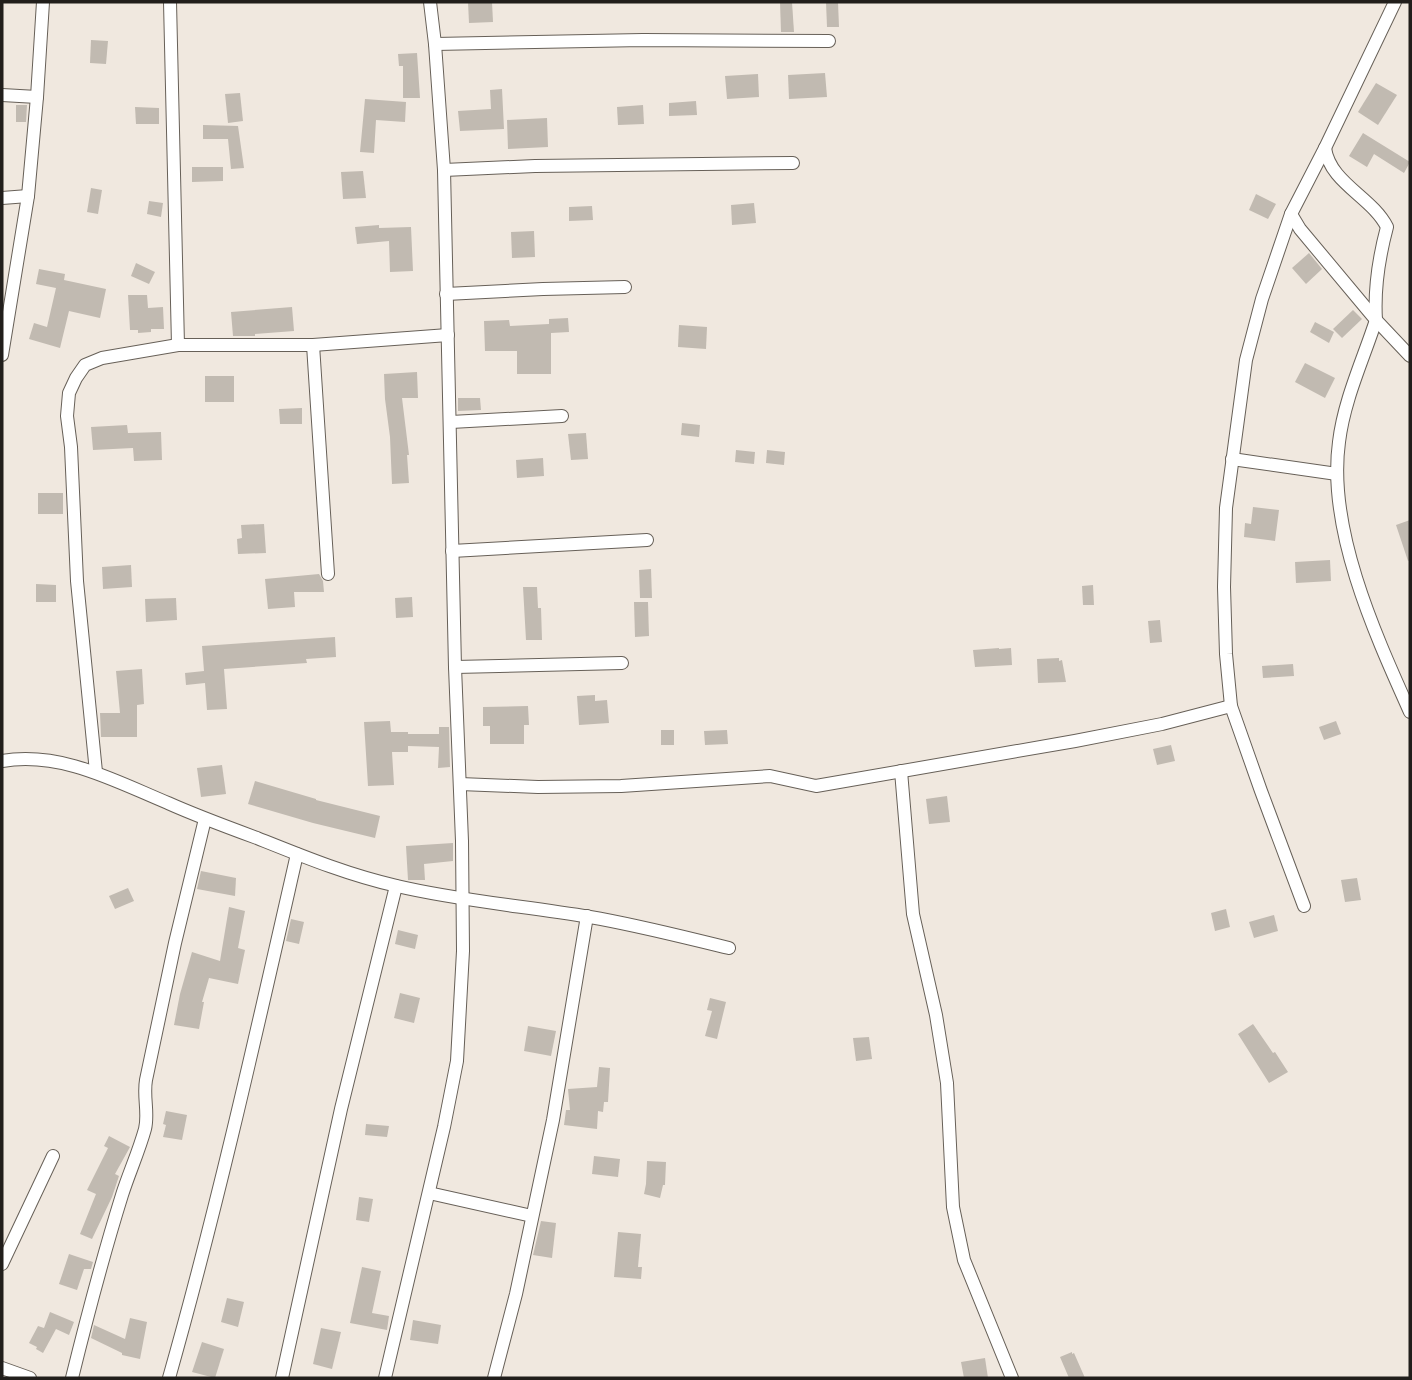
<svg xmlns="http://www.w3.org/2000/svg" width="1412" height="1380" viewBox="0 0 1412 1380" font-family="'Zilla Slab',serif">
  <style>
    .building { fill: #c1bab1 }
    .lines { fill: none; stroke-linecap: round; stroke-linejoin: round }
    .minor-casing { stroke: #676058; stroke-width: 14 }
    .minor { stroke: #fff; stroke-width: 12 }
  </style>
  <rect width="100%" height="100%" fill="#f0e8df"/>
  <g class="building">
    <polygon points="468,2 492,2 493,22 469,23"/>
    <polygon points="780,2 792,2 794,32 781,32"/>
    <polygon points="826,2 838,2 839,27 827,27"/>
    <polygon points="91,40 108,41 106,64 90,63"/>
    <polygon points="417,53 420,98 403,98 403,66 399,66 398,54"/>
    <polygon points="825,73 827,97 789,99 788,75"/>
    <polygon points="758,74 759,97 727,99 725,76"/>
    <polygon points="1376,83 1397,95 1378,125 1358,112"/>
    <polygon points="502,89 504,129 460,131 458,111 491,109 490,90"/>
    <polygon points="240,93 243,121 228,123 225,94"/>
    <polygon points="365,99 406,102 405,122 376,120 374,153 360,152"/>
    <polygon points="696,101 697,115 669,116 669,103"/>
    <polygon points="16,105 27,105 26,122 16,122"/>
    <polygon points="643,105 644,124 618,125 617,107"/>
    <polygon points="135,107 159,108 159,124 136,124"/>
    <polygon points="547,118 548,147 508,149 507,120"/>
    <polygon points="203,125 238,126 244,168 231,169 228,139 203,139"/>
    <polygon points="1363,133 1410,162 1404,173 1374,154 1367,167 1349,156"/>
    <polygon points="192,167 223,167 223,181 192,182"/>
    <polygon points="363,171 366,198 343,199 341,172"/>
    <polygon points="91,188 102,190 98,214 87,212"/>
    <polygon points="1256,194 1276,204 1268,219 1249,210"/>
    <polygon points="149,201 163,203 161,217 147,214"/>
    <polygon points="754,203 756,223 732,225 731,205"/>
    <polygon points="592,206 593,220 569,221 569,207"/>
    <polygon points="379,225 379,228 411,227 413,271 390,272 389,241 357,244 355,227"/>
    <polygon points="534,231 535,257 512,258 511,232"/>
    <polygon points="1309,253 1322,269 1306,284 1292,268"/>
    <polygon points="136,263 155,272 149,284 131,276"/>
    <polygon points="39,269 65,274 64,280 106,289 100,318 69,311 60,348 29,339 34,323 47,327 56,288 36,284"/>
    <polygon points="128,295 147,295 148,308 163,307 164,329 151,329 151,332 138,333 138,330 130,330"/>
    <polygon points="292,307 294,331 255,334 255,336 233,336 231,312"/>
    <polygon points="1353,310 1362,319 1342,338 1333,329"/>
    <polygon points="568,318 569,332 551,333 551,374 517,374 517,351 485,351 484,321 509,320 510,326 549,324 549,319"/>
    <polygon points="1315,322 1334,332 1329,343 1310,332"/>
    <polygon points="679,325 707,327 706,349 678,347"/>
    <polygon points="1305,363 1335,378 1325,398 1295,382"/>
    <polygon points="417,372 418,398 402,398 409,455 407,455 409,483 392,484 390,437 385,399 384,374"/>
    <rect x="205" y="376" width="29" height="26"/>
    <polygon points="458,398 480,398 481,410 458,411"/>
    <polygon points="302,408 302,424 280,424 279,409"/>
    <polygon points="682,423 700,425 699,437 681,435"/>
    <polygon points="127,425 128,433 161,432 162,460 134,461 133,448 93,450 91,427"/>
    <polygon points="586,433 588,459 571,460 568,434"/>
    <polygon points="736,450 755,452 754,464 735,462"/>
    <polygon points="767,450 785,452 784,465 766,463"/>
    <polygon points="543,458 544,476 517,478 516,460"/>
    <rect x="38" y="493" width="25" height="21"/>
    <polygon points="1253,507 1279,510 1275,541 1244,537 1245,523 1251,524"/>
    <polygon points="1410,520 1410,560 1408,561 1396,525"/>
    <polygon points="264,524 266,553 238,554 237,539 242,538 241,525"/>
    <polygon points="1330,560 1331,581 1296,583 1295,562"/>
    <polygon points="131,565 132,587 103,589 102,567"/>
    <polygon points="651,569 652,598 640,598 639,570"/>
    <polygon points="319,574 323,581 324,592 294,592 295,607 268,609 265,579"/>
    <polygon points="36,584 56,585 56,602 36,602"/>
    <polygon points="1093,585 1094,605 1083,605 1082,586"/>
    <polygon points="523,587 537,587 538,608 541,608 542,640 526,640"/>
    <polygon points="412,597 413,617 396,618 395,598"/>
    <polygon points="176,598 177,620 146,622 145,599"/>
    <polygon points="634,602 648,602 649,636 635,637"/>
    <polygon points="1160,620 1162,642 1150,643 1148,621"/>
    <polygon points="335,637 336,657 306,659 307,663 224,669 227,709 207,710 205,683 186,685 185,673 204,671 202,646"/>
    <polygon points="999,648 999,649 1011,648 1012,665 975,667 973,650"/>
    <polygon points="1059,658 1059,661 1062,660 1066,682 1038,683 1037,659"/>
    <polygon points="1293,664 1294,676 1263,678 1262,666"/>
    <polygon points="142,669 144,704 137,705 137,737 101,737 100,713 120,713 116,671"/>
    <polygon points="595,695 595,701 607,700 609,723 579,725 577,696"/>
    <polygon points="528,706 529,725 524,725 524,744 490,744 490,726 483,726 483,707"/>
    <polygon points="390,721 391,732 408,732 408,734 439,734 439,727 449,727 450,767 438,768 439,747 408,746 408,752 392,752 394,785 368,786 364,722"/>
    <polygon points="1336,721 1341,734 1324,740 1319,727"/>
    <rect x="661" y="730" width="13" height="15"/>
    <polygon points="727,730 728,744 705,745 704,731"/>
    <polygon points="1171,745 1175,761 1157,765 1153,749"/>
    <polygon points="222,765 226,794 201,797 197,768"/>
    <polygon points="255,781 316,799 316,800 380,816 375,838 313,823 248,804"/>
    <polygon points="947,796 950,822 929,824 926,799"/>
    <polygon points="453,843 453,861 424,864 425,880 408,880 406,846"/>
    <polygon points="201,871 236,878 235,896 197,889"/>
    <polygon points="1357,878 1361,900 1345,902 1341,880"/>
    <polygon points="128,888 134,901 115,909 109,896"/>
    <polygon points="229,907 245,911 238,948 245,950 238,984 209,978 202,1002 204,1002 199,1029 174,1025 180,994 192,952 220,961"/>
    <polygon points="1226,909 1230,927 1215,931 1211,913"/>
    <polygon points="1274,915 1278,931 1254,938 1249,922"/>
    <polygon points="291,919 304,922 299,944 286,941"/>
    <polygon points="398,930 418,935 415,949 395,944"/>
    <polygon points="400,993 420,998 414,1023 394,1018"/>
    <polygon points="710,998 726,1002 717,1039 705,1036 712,1011 707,1010"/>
    <polygon points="1253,1024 1273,1053 1275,1052 1288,1072 1269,1083 1238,1034"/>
    <polygon points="528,1026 556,1031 551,1056 524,1051"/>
    <polygon points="869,1037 872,1059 856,1061 853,1038"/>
    <polygon points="599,1067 610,1068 608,1102 604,1102 603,1112 598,1111 597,1129 564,1125 566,1110 570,1110 568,1089 597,1087"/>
    <polygon points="166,1111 187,1115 182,1140 163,1137 166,1125 163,1124"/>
    <polygon points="366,1124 389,1126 387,1137 365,1135"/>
    <polygon points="109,1136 130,1147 115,1174 119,1176 112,1197 92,1239 80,1234 96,1194 87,1190 108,1148 104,1146"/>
    <polygon points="594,1156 620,1159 618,1177 592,1174"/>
    <polygon points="647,1161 666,1162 665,1185 663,1185 660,1198 644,1194 646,1184"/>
    <polygon points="359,1197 373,1199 369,1222 356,1220"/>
    <polygon points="541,1221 556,1223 552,1258 533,1255"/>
    <polygon points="618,1232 641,1234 638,1267 642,1267 641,1279 614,1277"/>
    <polygon points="69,1254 93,1262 91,1269 84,1269 77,1290 59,1284"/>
    <polygon points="362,1267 381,1271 372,1313 389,1316 387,1330 350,1323"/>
    <polygon points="227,1298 244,1302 238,1327 221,1322"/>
    <polygon points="50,1312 74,1322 69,1335 56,1329 43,1353 36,1349 37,1347 29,1343 38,1326 44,1328"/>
    <polygon points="130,1318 147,1322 140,1359 122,1355 122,1353 91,1338 94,1325 125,1339"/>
    <polygon points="413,1320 441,1325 438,1344 410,1340"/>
    <polygon points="321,1328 341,1332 332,1369 313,1364"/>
    <polygon points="202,1342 224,1349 215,1378 192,1372"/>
    <polygon points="1072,1352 1072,1354 1074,1353 1085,1378 1069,1378 1060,1357"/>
    <polygon points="985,1358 988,1378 964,1378 961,1362"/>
  </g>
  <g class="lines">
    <defs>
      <g id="minor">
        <polyline points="170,2 178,345"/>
        <polyline points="435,44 643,40 829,41"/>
        <polyline points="2,95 37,97"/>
        <path d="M1325 148C1330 183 1372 197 1387 227 1379 257 1374 288 1376 320 1363 360 1344 400 1339 442 1327 529 1375 634 1410 712"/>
        <polyline points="444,170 535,166 793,163"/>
        <polyline points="2,198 28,196"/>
        <polyline points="1291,214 1300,229 1376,320 1410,356"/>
        <polyline points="446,294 543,289 625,287"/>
        <polyline points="313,345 328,574"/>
        <polyline points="2,355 28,196 37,97 43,2"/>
        <polyline points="451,422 562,416"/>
        <polyline points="1232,459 1337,474"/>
        <polyline points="452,551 647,540"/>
        <polyline points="455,667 622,663"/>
        <path d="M2 761C61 751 115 781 168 803 197 816 227 827 257 838 302 856 348 875 397 886 460 901 525 906 590 917 637 925 683 937 729 948"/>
        <polyline points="901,771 913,914 936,1015 947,1083 953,1207 964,1260 1012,1378"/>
        <polyline points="96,772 77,581 71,447 67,416 69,393 76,378 85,365 102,358 178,345 313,345 448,335"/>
        <polyline points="460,784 538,787 621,786 770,776 816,786 1075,741 1162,724 1231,706"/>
        <polyline points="1304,906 1261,791 1231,706 1226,654 1224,587 1226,508 1246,360 1262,299 1291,214 1325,148 1395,2"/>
        <polyline points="429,1193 532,1216"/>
        <polyline points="2,1264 53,1156"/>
        <polyline points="2,1368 30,1378"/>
        <path d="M72 1378C87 1317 103 1256 122 1195 129 1173 139 1151 145 1129 149 1113 143 1097 146 1080L175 943 205 819"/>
        <path d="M169 1378C218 1205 257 1030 297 854"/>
        <polyline points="282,1378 341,1109 396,886"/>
        <polyline points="385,1378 444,1127 457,1061 463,951 462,841 455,667 444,170 435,44 430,2"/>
        <polyline points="494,1378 516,1294 553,1120 587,916"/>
      </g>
    </defs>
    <use href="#minor" class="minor-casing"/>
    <use href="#minor" class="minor"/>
  </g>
  <rect width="1412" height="1380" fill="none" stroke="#211e1b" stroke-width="7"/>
</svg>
